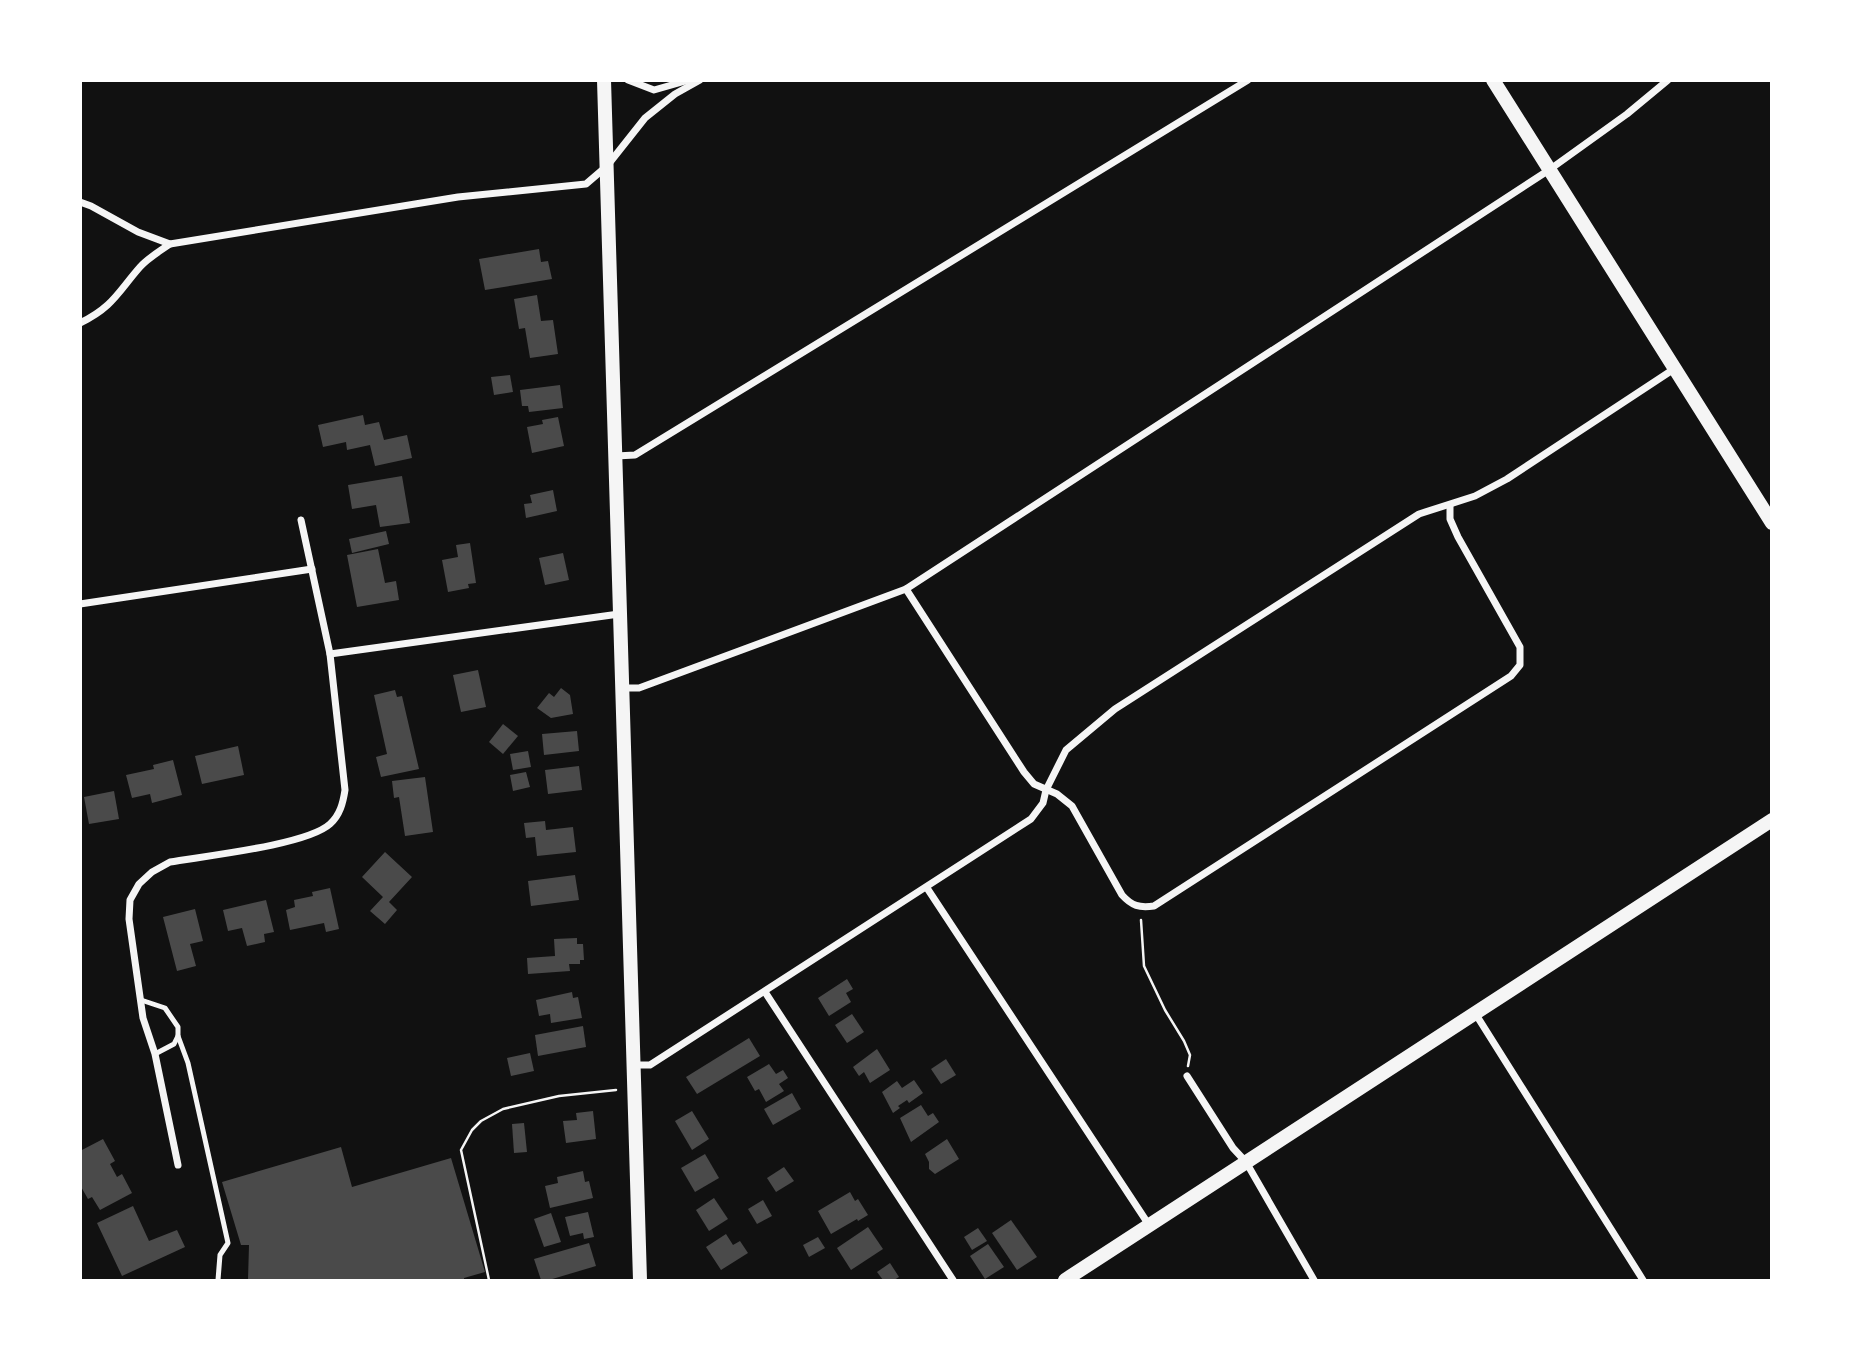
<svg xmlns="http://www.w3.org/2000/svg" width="1852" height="1361" viewBox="0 0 1852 1361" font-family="'Fira Sans',sans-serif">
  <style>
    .building { fill: #4a4a4a }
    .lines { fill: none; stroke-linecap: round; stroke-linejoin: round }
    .path { stroke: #f5f5f5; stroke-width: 2.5 }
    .service { stroke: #f5f5f5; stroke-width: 5 }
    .minor { stroke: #f5f5f5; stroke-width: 7 }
    .secondary { stroke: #f5f5f5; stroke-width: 14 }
  </style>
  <rect width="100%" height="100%" fill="#111"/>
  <g class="building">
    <polygon points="539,249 541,262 548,261 552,279 485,290 479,259"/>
    <polygon points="537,295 541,321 553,320 558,354 530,358 525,328 519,329 514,299"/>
    <polygon points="510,375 513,392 494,395 491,377"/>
    <polygon points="560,385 563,408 529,412 528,406 522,406 520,390"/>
    <polygon points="363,415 365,425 379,422 384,440 407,435 412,458 375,466 370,445 347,450 346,442 323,447 318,425"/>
    <polygon points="558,417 564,446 532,453 527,427 543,424 542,420"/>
    <polygon points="402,476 410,523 380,527 376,505 352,509 348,485"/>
    <polygon points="553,490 557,511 526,518 524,504 532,503 530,495"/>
    <polygon points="386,531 389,544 352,553 349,539"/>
    <polygon points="470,543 476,583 468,584 469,588 448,592 442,560 458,557 456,545"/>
    <polygon points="378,549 385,583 396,581 399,600 357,607 347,555"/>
    <polygon points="563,553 569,580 545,585 539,558"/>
    <polygon points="478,670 486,707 461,712 453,675"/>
    <polygon points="561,688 570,695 573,714 551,718 537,708 549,693 554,697"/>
    <polygon points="395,690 397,697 402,696 419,769 381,777 376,757 387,754 374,695"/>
    <polygon points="503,724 518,736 503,754 489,742"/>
    <polygon points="577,731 579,751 544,755 542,734"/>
    <polygon points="238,746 244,775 202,784 195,756"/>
    <polygon points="528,751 531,767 513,770 510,754"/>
    <polygon points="173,760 182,795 152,803 150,794 132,798 126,775 154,769 153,765"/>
    <polygon points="579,766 582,790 548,794 545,770"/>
    <polygon points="526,772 530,787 513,791 510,775"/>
    <polygon points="425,777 433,832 405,836 399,797 394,798 392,781"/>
    <polygon points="114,791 119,819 89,824 84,797"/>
    <polygon points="545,821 546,830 573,827 576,852 537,856 535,837 526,838 524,823"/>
    <polygon points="385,852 412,877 389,902 397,910 385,924 370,911 383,897 362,877"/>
    <polygon points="575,875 579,900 531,906 528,881"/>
    <polygon points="330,888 339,929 326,932 324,923 290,930 286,910 295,907 294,900 313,896 312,892"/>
    <polygon points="266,900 274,932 264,934 265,942 247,946 242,928 228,931 223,910"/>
    <polygon points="195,909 203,941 190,944 196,966 177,971 163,917"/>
    <polygon points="577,938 577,944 583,944 584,960 580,960 580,964 569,964 570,971 528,974 527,958 555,956 554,939"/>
    <polygon points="847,979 853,989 846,993 851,1002 829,1016 818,998"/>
    <polygon points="572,992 573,998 578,997 582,1018 551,1023 550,1014 539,1016 536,1000"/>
    <polygon points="852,1014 864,1032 847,1043 835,1025"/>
    <polygon points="583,1026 586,1047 538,1056 535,1035"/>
    <polygon points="749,1038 760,1056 697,1094 686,1077"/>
    <polygon points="877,1049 890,1070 870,1083 864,1072 859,1076 853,1067"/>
    <polygon points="530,1053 534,1071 511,1076 507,1058"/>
    <polygon points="946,1059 956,1075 941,1084 931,1069"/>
    <polygon points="769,1064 776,1074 783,1070 788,1078 779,1084 784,1091 766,1102 759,1089 755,1091 747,1077"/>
    <polygon points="914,1080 923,1093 909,1103 907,1100 898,1106 900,1108 893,1113 882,1092 897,1081 902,1088"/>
    <polygon points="792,1093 801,1109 773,1125 764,1109"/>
    <polygon points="921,1105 928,1116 933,1113 939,1122 911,1142 900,1118"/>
    <polygon points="593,1111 596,1139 566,1143 563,1121 577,1120 576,1113"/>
    <polygon points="692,1111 709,1139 692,1150 675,1121"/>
    <polygon points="524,1123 527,1152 514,1153 512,1124"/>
    <polygon points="103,1139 115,1161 110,1164 117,1177 122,1174 132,1193 100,1210 92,1197 88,1199 80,1185 80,1151"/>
    <polygon points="947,1139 959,1159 935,1174 929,1169 929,1162 925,1154"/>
    <polygon points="341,1147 352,1187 451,1158 485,1272 464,1278 464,1280 248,1280 249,1245 241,1245 222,1182"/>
    <polygon points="705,1154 719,1178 695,1192 681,1168"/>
    <polygon points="784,1167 794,1181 776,1192 767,1178"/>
    <polygon points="583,1171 585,1182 589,1181 593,1198 550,1208 545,1186 558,1183 557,1177"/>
    <polygon points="850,1192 855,1201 858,1199 868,1215 858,1221 857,1219 831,1234 818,1211"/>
    <polygon points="714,1198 728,1219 709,1231 696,1210"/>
    <polygon points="763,1200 772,1216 757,1224 748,1209"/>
    <polygon points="133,1206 149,1241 177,1230 185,1247 122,1276 97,1223"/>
    <polygon points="588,1212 594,1237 584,1239 583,1233 570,1236 565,1217"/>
    <polygon points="551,1213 561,1242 544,1247 534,1219"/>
    <polygon points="1011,1220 1037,1257 1017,1270 992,1233"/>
    <polygon points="868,1227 883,1249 851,1270 837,1248"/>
    <polygon points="978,1228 987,1241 972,1250 964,1237"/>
    <polygon points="726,1234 733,1245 740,1241 748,1253 721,1270 706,1247"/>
    <polygon points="818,1237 825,1248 809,1257 803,1245"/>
    <polygon points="589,1243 596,1266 549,1280 541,1280 534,1259"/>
    <polygon points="988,1244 1004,1267 985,1279 970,1256"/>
    <polygon points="890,1263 899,1277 894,1280 883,1280 877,1272"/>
  </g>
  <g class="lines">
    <g class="path">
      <polyline points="1141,920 1144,966 1165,1010 1184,1041 1190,1055 1188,1066"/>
      <polyline points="489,1280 461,1150 472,1130 481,1121 503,1109 559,1096 616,1090"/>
    </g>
    <g class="service">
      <polyline points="141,1000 165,1008 178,1027 178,1036 174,1044 155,1054"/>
      <polyline points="178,1036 188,1063 228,1243 220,1255 218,1280"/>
    </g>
    <g class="minor">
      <polyline points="628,80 654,90 689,80"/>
      <polyline points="80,202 91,206 138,232 170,244"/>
      <path d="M80 323C113 307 118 292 140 267 148 258 160 251 170 244L458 197 586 184 607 166 645 118 675 94 700 80"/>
      <polyline points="616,456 635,455 1248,80"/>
      <path d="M906 589 1024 772 1034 784 1057 794 1072 806 1122 895C1132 906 1139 908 1154 906L1511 676 1520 665V647L1458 537 1450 519V505"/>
      <polyline points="80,604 312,569"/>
      <polyline points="330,654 619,614"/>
      <polyline points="623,688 639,688 906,589 1549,170 1627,114 1668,80"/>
      <polyline points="927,888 1149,1225"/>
      <polyline points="765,992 953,1280"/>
      <polyline points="1475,1013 1643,1280"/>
      <polyline points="635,1065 650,1065 1031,819 1043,803 1046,790 1066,750 1115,709 1419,514 1475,496 1507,479 1674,369"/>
      <polyline points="1187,1076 1233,1148 1246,1162 1314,1280"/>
      <path d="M178 1165 155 1054 143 1018 129 919 130 900 139 884 152 872 170 862C205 856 307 845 330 824 340 815 343 803 345 790L330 654 301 520"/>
    </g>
    <g class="secondary">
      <polyline points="604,80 640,1280"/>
      <polyline points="1493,80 1772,523"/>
      <polyline points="1065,1280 1772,820"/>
    </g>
  </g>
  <rect width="1852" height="1361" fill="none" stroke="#ffffff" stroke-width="164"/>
</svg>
